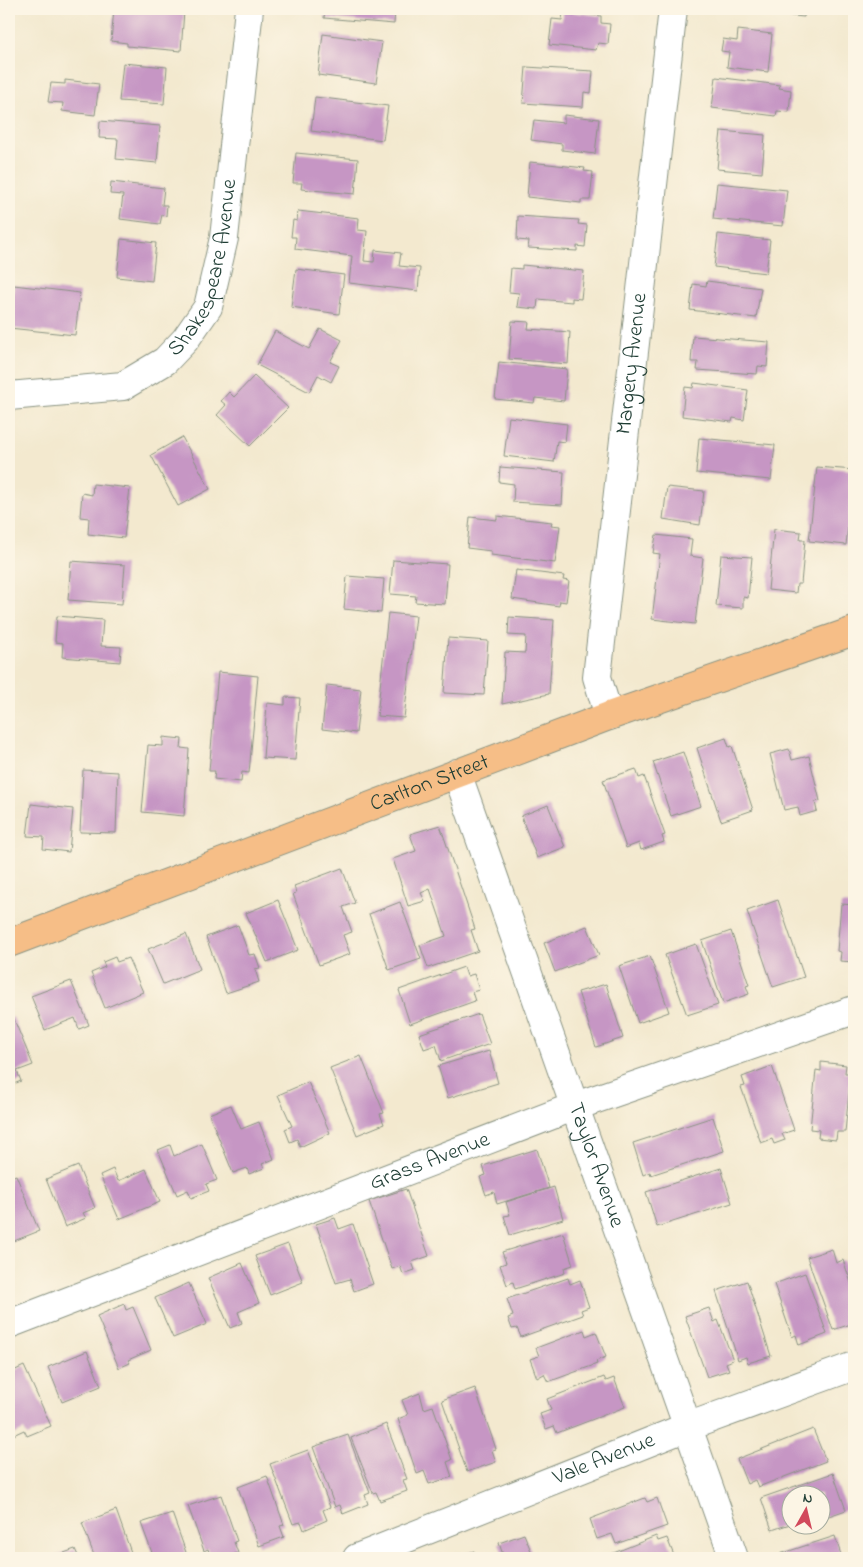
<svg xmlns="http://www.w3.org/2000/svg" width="863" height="1567" viewBox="0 0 863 1567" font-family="'Indie Flower',sans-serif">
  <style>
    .building { fill: #c696c4 }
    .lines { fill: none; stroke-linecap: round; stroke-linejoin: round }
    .minor-casing { stroke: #899382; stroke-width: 30 }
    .major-casing { stroke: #899382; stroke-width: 30 }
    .minor { stroke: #fff; stroke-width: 28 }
    .major { stroke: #f6be87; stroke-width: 28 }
    .labels { text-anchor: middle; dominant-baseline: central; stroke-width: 4; stroke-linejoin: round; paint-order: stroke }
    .street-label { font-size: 22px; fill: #1f3d34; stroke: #fcf5e5 }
  </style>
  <rect width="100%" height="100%" fill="#fcf5e5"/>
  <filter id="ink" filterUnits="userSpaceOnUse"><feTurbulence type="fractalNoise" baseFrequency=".02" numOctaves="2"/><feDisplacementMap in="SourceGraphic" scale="10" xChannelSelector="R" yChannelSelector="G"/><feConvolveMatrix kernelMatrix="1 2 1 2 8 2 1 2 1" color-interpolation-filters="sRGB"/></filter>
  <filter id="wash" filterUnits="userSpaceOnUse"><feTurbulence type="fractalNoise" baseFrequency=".0096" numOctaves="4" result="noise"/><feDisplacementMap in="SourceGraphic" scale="20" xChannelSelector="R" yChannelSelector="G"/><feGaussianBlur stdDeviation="1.12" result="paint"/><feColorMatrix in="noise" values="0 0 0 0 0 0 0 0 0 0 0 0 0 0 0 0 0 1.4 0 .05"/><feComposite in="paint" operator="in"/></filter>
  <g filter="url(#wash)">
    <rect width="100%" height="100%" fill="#f3e9cf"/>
    <g id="blocks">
      <g class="building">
        <polygon points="114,9 162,9 184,11 181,51 127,46 127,43 111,41"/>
        <polygon points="325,9 395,9 394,24 324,18"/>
        <polygon points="735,9 805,9 804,17 734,10"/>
        <polygon points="563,11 601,16 601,23 610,24 608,44 598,43 596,50 549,45 552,19 562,20"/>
        <polygon points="738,30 772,34 768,72 727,67 729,52 721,51 723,39 737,41"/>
        <polygon points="323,34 382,42 376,83 318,75"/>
        <polygon points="123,63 167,67 164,104 119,101"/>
        <polygon points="526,67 593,71 591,93 584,92 583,107 523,103"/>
        <polygon points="716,77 780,85 779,88 791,90 789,112 777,111 776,116 712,108"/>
        <polygon points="65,80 99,84 95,115 62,111 63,103 48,102 51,83 65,84"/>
        <polygon points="315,97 388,106 383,140 311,131"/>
        <polygon points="564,115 599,119 595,154 562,150 562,144 531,140 534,120 564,123"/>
        <polygon points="100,121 160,126 157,163 116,159 118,139 99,138"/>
        <polygon points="721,131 765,135 762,173 717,169"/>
        <polygon points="296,153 358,159 355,194 301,189 302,183 293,183"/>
        <polygon points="530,162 585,168 584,171 593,172 590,200 581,200 581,203 527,197"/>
        <polygon points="111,182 164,188 162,205 167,205 166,216 162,215 160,224 120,219 123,195 110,194"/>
        <polygon points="717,183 787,190 783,226 713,219"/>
        <polygon points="298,211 359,218 358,230 367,231 364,261 374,262 375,250 401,253 399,266 420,268 418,291 349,283 352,256 295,249 296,237 291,237 293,220 297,221"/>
        <polygon points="518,216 579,220 578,224 587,225 585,247 577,246 577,251 528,248 529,241 517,240"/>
        <polygon points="718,234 770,240 766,273 714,267"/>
        <polygon points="121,239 156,243 152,281 117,277"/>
        <polygon points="522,265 584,271 581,299 572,298 572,302 538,299 537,309 517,307 519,293 509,292 511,268 522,269"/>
        <polygon points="296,269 344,275 339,314 291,307"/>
        <polygon points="707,281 761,288 756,318 690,310 693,284 706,286"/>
        <polygon points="14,285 80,293 75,335 9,328"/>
        <polygon points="512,321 529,322 528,329 570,332 568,364 509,359"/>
        <polygon points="320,329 342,340 330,362 339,366 331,382 318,375 309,392 257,365 275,331 309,349"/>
        <polygon points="693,336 769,342 767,367 758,366 757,374 697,370 698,362 691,362"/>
        <polygon points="499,362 567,369 564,401 535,398 534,403 495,399"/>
        <polygon points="254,376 288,408 250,446 217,415 226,405 221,401 229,392 234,397"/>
        <polygon points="694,383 748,390 744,420 733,418 732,422 682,416 685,387 693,388"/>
        <polygon points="509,417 567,424 565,442 557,441 554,462 504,456"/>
        <polygon points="182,437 210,489 178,506 151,455"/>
        <polygon points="699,438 775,445 771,480 696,473"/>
        <polygon points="500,467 564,472 562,505 513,502 514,484 499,482"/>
        <polygon points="817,467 854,470 846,545 809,541"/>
        <polygon points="93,484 130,488 124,538 88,534 89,518 80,517 82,493 92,495"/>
        <polygon points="667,487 704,491 700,525 663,519"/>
        <polygon points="497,516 552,522 551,525 560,526 555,563 491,555 491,551 467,548 470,517 497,520"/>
        <polygon points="774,529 801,532 800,540 805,540 801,584 797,584 796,593 768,590"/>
        <polygon points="656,535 692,539 690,556 703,558 695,624 652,619 660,554 653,553"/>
        <polygon points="721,555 752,557 748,598 743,597 743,608 716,606"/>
        <polygon points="393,560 448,564 445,604 415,602 416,596 390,594"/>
        <polygon points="71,561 125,565 122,604 68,600"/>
        <polygon points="516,570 564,576 563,580 569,581 566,602 560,601 559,606 512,599"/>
        <polygon points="347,576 384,579 381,613 344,609"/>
        <polygon points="388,613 416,616 404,718 377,716"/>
        <polygon points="57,616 103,620 101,646 121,647 120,662 62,657 63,643 55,642"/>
        <polygon points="509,617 554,620 549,694 502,704 505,652 525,653 526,636 508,635"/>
        <polygon points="448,638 488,641 484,695 444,693"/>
        <polygon points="218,672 258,676 249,773 242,772 241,782 214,779 215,771 209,771"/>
        <polygon points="327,685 361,689 356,733 322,729"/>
        <polygon points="285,697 300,698 295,760 263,758 267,703 285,705"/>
        <rect x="852" y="736" width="2" height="41"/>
        <polygon points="163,737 182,739 181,748 189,749 184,816 142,812 148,745 163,746"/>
        <polygon points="726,738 729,747 732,746 753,810 721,821 697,748"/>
        <polygon points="789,749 792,760 809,756 820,801 815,802 817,811 800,816 798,807 784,810 770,754"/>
        <polygon points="683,752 701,806 671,816 653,762"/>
        <polygon points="636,769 639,778 644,776 665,835 662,836 664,842 641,850 639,843 626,848 603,780"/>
        <polygon points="83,770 118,772 116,833 80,832"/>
        <polygon points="31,804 73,809 69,852 43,849 44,837 27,836"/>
        <polygon points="548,805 565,847 537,858 521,816"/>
        <polygon points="440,825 475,929 471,930 478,951 428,968 420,945 446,936 430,889 421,893 425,901 408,906 393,859 416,851 410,834"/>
        <polygon points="342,868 355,903 343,907 352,932 343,935 350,954 319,965 293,894 296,893 294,886"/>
        <polygon points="278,900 298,950 267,962 246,913"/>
        <polygon points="778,900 804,977 773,987 747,911"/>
        <polygon points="400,902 421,959 389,970 369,914"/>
        <polygon points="841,904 854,905 854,962 840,961 841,952 837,951"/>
        <polygon points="238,925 249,955 255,954 260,968 255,969 259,982 226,993 206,937"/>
        <polygon points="587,926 599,955 555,972 544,943"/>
        <polygon points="731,931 749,985 746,986 749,994 723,1003 702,941"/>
        <polygon points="186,934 200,969 163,984 148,949"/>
        <polygon points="696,944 718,1005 687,1015 665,955"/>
        <polygon points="650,956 669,1012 638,1023 619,966"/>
        <polygon points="115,957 117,962 128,958 143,992 105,1008 91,973 105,967 103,962"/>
        <polygon points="464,967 467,976 474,974 479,990 472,992 475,1001 410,1024 399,990"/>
        <polygon points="71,981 89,1025 79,1029 75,1018 45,1030 31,996"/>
        <polygon points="606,984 623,1038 596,1047 578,992"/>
        <polygon points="479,1014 490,1044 441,1061 436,1045 424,1049 419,1034"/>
        <polygon points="13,1017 33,1065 17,1071 21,1081 9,1086 9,1019"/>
        <polygon points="489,1051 498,1083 448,1098 438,1066"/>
        <polygon points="361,1056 384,1113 380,1114 384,1124 357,1135 330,1068"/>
        <polygon points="821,1062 846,1065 845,1073 851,1073 845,1132 837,1132 836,1140 818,1138 819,1130 810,1129 816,1070 821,1071"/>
        <polygon points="772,1066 794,1130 782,1134 785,1140 774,1144 772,1139 761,1143 741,1087 745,1086 742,1077"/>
        <polygon points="308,1082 330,1133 300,1147 297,1139 290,1142 285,1129 292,1126 278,1095"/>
        <polygon points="231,1105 241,1129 259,1122 274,1159 262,1164 264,1168 249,1174 247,1168 233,1173 209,1114"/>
        <polygon points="713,1117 724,1151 651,1175 650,1172 643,1175 633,1143"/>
        <polygon points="202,1144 217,1180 206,1184 209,1191 191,1198 188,1190 177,1195 158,1150 170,1145 174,1156"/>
        <polygon points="537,1149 549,1188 497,1204 494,1192 486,1195 480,1177 486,1175 483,1166"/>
        <polygon points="78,1166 95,1208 83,1213 86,1218 65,1227 46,1179"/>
        <polygon points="721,1168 732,1203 657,1227 646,1192"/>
        <polygon points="113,1169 118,1181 146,1169 160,1202 119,1219 100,1175"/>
        <polygon points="16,1175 39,1231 9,1243 9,1178"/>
        <polygon points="554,1187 563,1219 510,1235 504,1216 510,1215 506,1202"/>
        <polygon points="406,1189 429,1256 412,1262 415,1270 403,1274 400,1266 392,1269 369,1201"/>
        <polygon points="335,1218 339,1229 353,1224 373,1284 354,1291 350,1279 336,1283 316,1224"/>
        <polygon points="563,1233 573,1265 564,1268 565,1273 515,1289 513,1282 507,1285 500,1265 506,1263 502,1252"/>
        <polygon points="288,1244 303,1282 270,1295 255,1256"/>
        <polygon points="832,1249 836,1263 843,1260 854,1291 854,1323 833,1330 807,1257"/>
        <polygon points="242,1263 259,1303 238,1312 242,1323 230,1328 208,1278"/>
        <polygon points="805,1273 827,1334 799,1345 796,1335 792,1337 774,1284"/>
        <polygon points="568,1278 570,1284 580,1280 589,1307 581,1310 583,1315 521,1337 517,1328 512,1329 508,1318 513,1316 507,1299"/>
        <polygon points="747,1281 771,1356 748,1363 746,1357 738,1360 716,1291"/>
        <polygon points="189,1283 207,1324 173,1338 155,1298"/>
        <polygon points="124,1304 126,1310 133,1307 151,1350 128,1360 130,1363 119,1368 97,1316"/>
        <polygon points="709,1308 714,1322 718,1320 733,1360 726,1363 729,1370 707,1377 685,1316"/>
        <polygon points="584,1330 586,1336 596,1332 606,1357 596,1361 597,1364 548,1382 544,1374 537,1378 530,1359 539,1356 536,1348"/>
        <polygon points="87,1351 101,1386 62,1402 48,1367"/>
        <polygon points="24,1366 51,1426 27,1436 24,1430 9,1437 9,1373"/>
        <polygon points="604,1377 606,1381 614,1378 625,1407 557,1433 554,1426 546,1429 540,1414 551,1410 547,1399"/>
        <polygon points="475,1388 496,1449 492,1450 496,1462 467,1472 442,1400"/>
        <polygon points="420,1393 424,1409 433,1406 452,1460 447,1462 452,1477 429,1484 424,1471 417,1474 398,1419 408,1415 402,1400"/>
        <polygon points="386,1424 407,1479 403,1480 407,1491 380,1501 376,1492 373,1493 351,1438"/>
        <polygon points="813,1429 826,1461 758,1487 755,1480 747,1484 737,1459"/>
        <polygon points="348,1435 370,1493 365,1495 368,1504 343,1514 340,1505 335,1507 313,1447"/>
        <polygon points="308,1450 330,1507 323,1510 327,1520 304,1530 301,1522 293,1524 270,1464"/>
        <polygon points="833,1473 846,1510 820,1519 820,1494 790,1494 790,1524 772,1530 761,1498"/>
        <polygon points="267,1476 284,1525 280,1526 284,1537 259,1546 238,1487"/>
        <polygon points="221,1495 237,1541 234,1542 238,1553 221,1558 211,1558 208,1549 204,1551 188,1506"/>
        <polygon points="645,1498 647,1502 657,1498 667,1526 616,1544 612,1534 597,1539 590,1519"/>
        <polygon points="116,1510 133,1558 95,1558 82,1523"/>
        <polygon points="172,1513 188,1558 154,1558 141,1523"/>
        <polygon points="524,1534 534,1558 504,1558 499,1543"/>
        <polygon points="656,1536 658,1541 667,1538 675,1558 601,1558"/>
        <polygon points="835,1536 842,1558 781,1558 780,1554"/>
        <polygon points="75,1549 79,1558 50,1558"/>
        <polygon points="474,1551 476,1558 454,1558"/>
      </g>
    </g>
  </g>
  <g filter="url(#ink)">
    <use href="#blocks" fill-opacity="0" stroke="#899382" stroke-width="1"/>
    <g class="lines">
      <defs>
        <g id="minor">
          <path id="s1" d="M9 396 123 386 165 361 185 340 208 307 224 238 249 9"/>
          <path id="s2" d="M609 716 597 677 673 9"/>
          <path id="s3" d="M457 773 734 1558"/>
          <path id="s4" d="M9 1324 573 1107 854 1010"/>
          <path id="s5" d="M357 1558 687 1427 854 1366"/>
        </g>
        <g id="major">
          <path id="s6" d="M9 943 609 716 854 631"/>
        </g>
      </defs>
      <use href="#minor" class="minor-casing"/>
      <use href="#major" class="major-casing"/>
      <use href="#minor" class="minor"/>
      <use href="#major" class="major"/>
    </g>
  </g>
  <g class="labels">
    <g class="street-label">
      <text stroke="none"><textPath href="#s1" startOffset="268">Shakespeare Avenue</textPath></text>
      <text stroke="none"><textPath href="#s2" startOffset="356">Margery Avenue</textPath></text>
      <text stroke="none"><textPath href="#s6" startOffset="450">Carlton Street</textPath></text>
      <text stroke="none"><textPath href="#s4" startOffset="451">Grass Avenue</textPath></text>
      <text stroke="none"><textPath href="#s3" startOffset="416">Taylor Avenue</textPath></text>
      <text stroke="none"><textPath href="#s5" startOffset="266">Vale Avenue</textPath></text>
    </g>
  </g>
  <rect width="863" height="1567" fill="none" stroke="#fcf5e5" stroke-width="30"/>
  <g transform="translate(806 1510) rotate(8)"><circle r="24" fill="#fcf5e5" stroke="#a4ab9e"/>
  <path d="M0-4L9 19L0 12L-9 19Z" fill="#d1495b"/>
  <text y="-8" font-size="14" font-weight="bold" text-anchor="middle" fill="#1f3d34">N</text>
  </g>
</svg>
